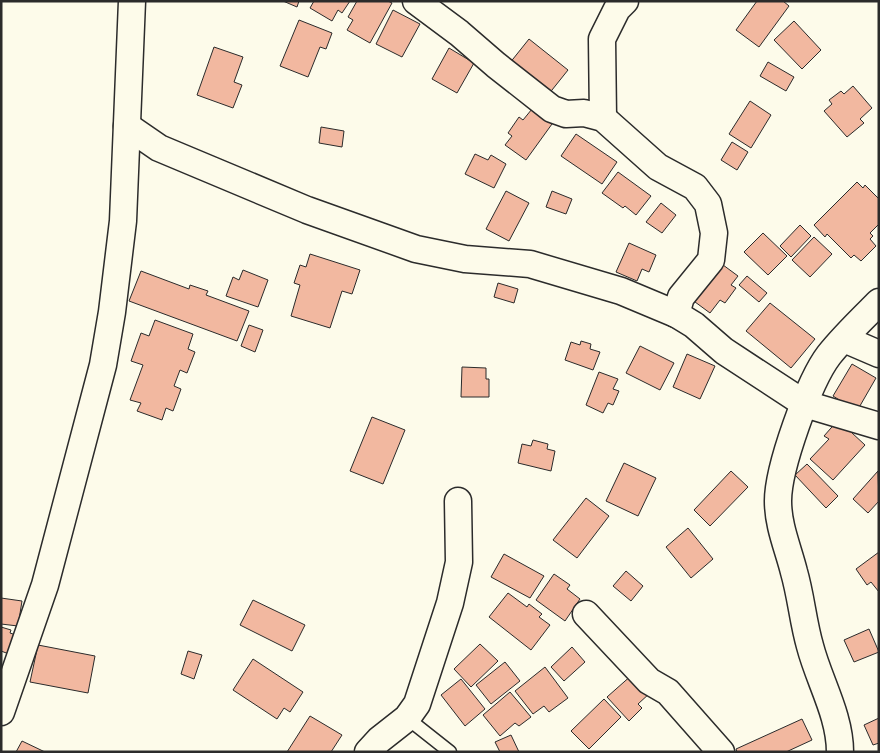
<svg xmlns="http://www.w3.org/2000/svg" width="880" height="753" viewBox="0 0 880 753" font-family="'Titillium Web',sans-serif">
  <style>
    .building { fill: #f2b8a0; stroke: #2b2b2b }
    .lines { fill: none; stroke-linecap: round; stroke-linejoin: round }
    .lane-casing { stroke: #2b2b2b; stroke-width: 15 }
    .street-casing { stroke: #2b2b2b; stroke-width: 29 }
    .lane { stroke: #fdfbea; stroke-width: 12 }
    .street { stroke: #fdfbea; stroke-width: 26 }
  </style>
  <rect width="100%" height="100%" fill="#fdfbea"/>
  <g class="building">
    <polygon points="283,1 299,1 297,7"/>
    <polygon points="314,1 350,1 342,13 338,10 332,21 310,8"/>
    <polygon points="357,1 388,1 392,3 370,43 347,30 353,20 348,17"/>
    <polygon points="757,1 783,1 789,6 759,47 736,30"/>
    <polygon points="393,10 420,24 402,57 376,44"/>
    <polygon points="299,20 332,33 326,49 320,47 308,77 280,66"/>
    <polygon points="794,21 821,50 802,69 774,40"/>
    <polygon points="529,39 568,70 548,95 509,64"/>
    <polygon points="214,47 243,57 234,82 242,85 233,108 197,95"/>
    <polygon points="449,48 474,63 457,93 432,79"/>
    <polygon points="768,62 794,77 786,91 760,76"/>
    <polygon points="853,86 872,108 860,119 864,123 847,137 824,111 832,104 829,100 841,91 844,94"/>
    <polygon points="750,101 771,115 751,148 729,134"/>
    <polygon points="532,109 552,124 526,160 505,145 512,136 508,133 519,117 523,120"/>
    <polygon points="321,127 344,131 342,147 319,143"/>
    <polygon points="576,134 617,162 602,184 561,156"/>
    <polygon points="732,142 748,152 737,170 721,160"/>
    <polygon points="475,154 488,160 491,155 506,164 494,188 465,174"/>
    <polygon points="618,172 651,196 636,215 625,206 623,208 602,193"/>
    <polygon points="857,182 863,188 865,185 879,199 879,224 870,233 873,236 870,239 876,246 861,261 854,255 851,258 827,234 825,237 814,225"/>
    <polygon points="506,191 529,203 509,241 486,229"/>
    <polygon points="552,191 572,199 566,214 546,207"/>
    <polygon points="661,203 676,215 662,233 646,222"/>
    <polygon points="800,225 811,236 791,257 780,246"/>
    <polygon points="763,233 787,256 768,275 744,252"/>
    <polygon points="814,237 832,254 810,277 792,260"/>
    <polygon points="629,243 656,255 649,272 642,269 637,281 616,272"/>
    <polygon points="310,254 360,270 352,294 342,291 330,328 291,316 300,285 294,283 300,265 306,267"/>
    <polygon points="719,262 738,276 731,285 736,288 725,303 720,300 710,313 691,299"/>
    <polygon points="243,270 268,280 258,307 226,296 233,277 239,280"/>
    <polygon points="141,271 189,289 190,285 208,291 206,295 249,311 237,341 129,301"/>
    <polygon points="747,276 767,293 759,302 739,285"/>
    <polygon points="498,283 518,289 514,303 494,297"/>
    <polygon points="770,303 815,339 791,368 746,331"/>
    <polygon points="155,320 193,334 188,349 195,352 187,373 180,370 174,386 181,389 173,411 166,408 162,420 137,411 141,403 130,400 143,365 131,361 141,333 149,336"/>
    <polygon points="249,325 263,330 255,352 241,346"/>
    <polygon points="581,341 591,344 590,349 600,352 593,370 565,360 571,342 580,345"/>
    <polygon points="640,346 674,363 660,390 626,373"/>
    <polygon points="687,354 715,366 700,399 673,387"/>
    <polygon points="852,364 876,378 857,411 833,396"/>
    <polygon points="462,367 486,368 486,379 489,379 489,397 461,397"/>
    <polygon points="599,372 618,379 613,389 619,391 613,405 608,403 603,413 586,405"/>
    <polygon points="372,417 405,430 383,484 350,471"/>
    <polygon points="838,420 865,445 833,480 810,459 829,439 824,436"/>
    <polygon points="533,440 548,444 547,449 555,451 551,471 518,463 522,444 531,446"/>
    <polygon points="624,463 656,478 638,516 606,501"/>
    <polygon points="807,464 838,496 826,508 795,475"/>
    <polygon points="731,471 748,487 710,526 694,510"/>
    <polygon points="878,471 879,501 868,513 853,499"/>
    <polygon points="586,498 609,516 577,558 553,540"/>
    <polygon points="688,528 713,559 691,578 666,547"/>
    <polygon points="879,552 879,592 871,582 867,585 856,569"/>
    <polygon points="504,554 544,576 530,598 491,577"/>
    <polygon points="626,571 643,586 631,601 613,586"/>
    <polygon points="554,574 570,585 567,589 580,599 565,621 536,600"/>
    <polygon points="508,593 527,607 529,604 542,614 539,617 550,625 531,650 489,617"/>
    <polygon points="1,598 22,601 18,626 1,624"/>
    <polygon points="253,600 305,625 292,651 240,625"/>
    <polygon points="1,627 11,630 10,633 16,635 9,654 1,651"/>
    <polygon points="869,629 879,652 854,662 844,640"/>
    <polygon points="480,644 498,661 471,687 454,669"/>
    <polygon points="38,645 95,656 88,693 30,682"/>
    <polygon points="572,647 585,662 564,681 551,667"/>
    <polygon points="188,651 202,655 194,679 181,674"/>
    <polygon points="253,659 303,692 290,712 284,708 277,719 233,690"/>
    <polygon points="505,662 520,681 491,704 476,685"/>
    <polygon points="545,667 568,698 549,712 544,706 533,714 515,691"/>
    <polygon points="633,674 650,693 638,704 642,708 629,721 607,697"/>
    <polygon points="461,679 485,709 465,726 441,695"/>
    <polygon points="510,692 531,717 519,726 515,723 500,736 483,715"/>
    <polygon points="604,699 621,717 589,749 571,731"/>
    <polygon points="310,716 342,735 331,752 287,752"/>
    <polygon points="879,718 879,743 873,745 864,725"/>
    <polygon points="802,719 812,740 786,752 737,752 736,749"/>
    <polygon points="511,735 519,752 500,752 495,742"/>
    <polygon points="22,741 45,752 16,752"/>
  </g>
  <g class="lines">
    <defs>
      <polyline id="lane" points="407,718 450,752"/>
      <g id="street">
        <polyline points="416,1 459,33 496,65 552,109 566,114 584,113 603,118 658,167 695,187 708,204 714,233 711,260 681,297 676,314"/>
        <polyline points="603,118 602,39 617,9 625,1"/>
        <polyline points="127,126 159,148 307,210 416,249 465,259 530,264 621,291 676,314 694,325 724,351 805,404 879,426"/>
        <polyline points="844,339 879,354"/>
        <polyline points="586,614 649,681 668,692 721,752"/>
        <polyline points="1,712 45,585 103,365 112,312 123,221 132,1"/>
        <polyline points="368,752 379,740 407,718 417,704 450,603 459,562 458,501"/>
        <path d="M840 752C840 715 819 681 810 646 803 622 801 596 794 572 788 548 778 526 778 501 778 468 809 381 829 355 844 336 862 319 879 302"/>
      </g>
    </defs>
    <use href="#lane" class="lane-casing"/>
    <use href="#street" class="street-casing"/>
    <use href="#lane" class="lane"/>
    <use href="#street" class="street"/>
  </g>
  <rect width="880" height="753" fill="none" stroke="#2b2b2b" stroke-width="5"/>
</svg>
